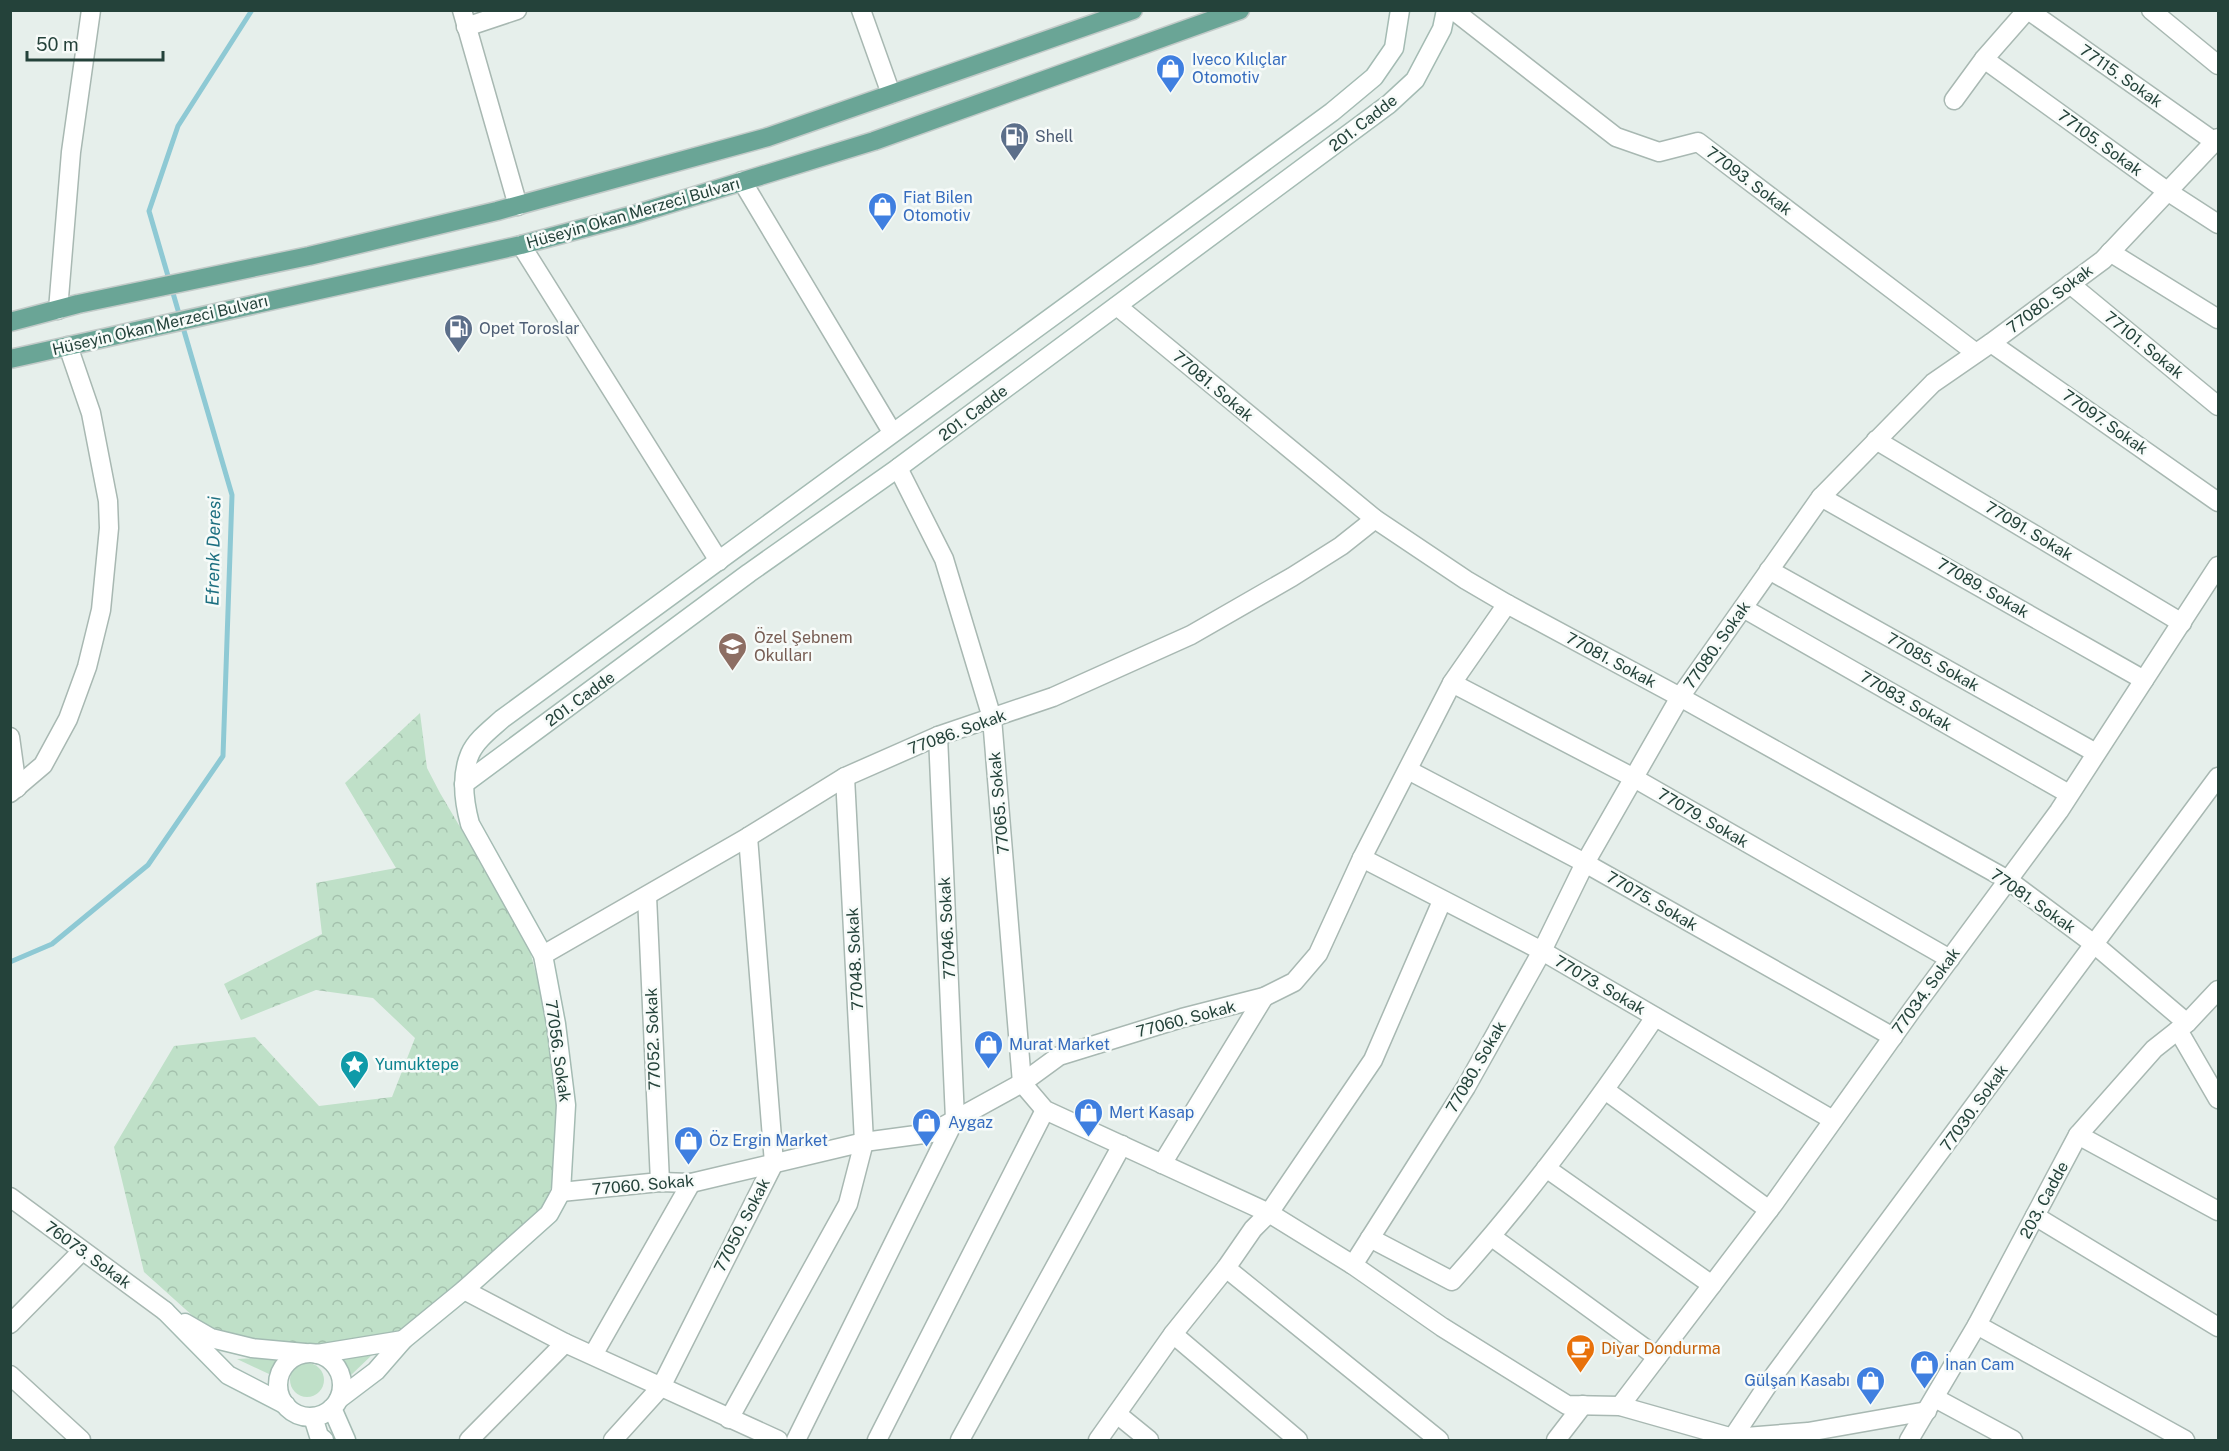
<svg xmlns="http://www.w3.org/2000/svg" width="2229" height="1451" viewBox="0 0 2229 1451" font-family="'Public Sans',sans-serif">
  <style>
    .green { fill: #bfe0c8 }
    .forest { fill: url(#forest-crowns) }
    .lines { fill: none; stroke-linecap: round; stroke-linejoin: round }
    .stream { stroke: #8ec9d4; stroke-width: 5 }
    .street-casing { stroke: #a8b8b2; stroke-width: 21 }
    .secondary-casing { stroke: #a4bbb3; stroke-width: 21 }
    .primary-casing { stroke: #c2cac8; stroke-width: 21 }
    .street { stroke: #fff; stroke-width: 18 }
    .secondary { stroke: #fff; stroke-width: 18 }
    .primary { stroke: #6aa596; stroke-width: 18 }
    .labels { text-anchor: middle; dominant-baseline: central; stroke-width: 5; stroke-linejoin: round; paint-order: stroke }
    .shop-label { font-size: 16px; fill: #366cbe; stroke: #f7fbf9; text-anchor: start }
    .street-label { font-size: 16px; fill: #24423a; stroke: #f7fbf9 }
    .service-label { font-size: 16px; fill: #4e5e75; stroke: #f7fbf9; text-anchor: start }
    .education-label { font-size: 16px; fill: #785e54; stroke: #f7fbf9; text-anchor: start }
    .culture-label { font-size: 16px; fill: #0d838f; stroke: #f7fbf9; text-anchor: start }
    .food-label { font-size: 16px; fill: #c56008; stroke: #f7fbf9; text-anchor: start }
    .water-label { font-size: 18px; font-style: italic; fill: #1c6f80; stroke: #f7fbf9 }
  </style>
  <defs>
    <pattern id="forest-crowns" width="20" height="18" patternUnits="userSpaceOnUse" patternTransform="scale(1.5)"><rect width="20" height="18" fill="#bfe0c8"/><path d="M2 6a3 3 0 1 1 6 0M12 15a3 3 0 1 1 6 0" fill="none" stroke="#a4c1ad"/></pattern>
  </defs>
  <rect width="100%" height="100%" fill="#e6efeb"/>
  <g class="green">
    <polygon points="374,1353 349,1377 338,1358"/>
    <polygon points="277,1357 269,1374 237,1359"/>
    <circle cx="307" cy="1380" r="17"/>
  </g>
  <polygon class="forest" points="420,713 427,768 440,793 519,927 529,947 541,993 556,1075 560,1108 552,1185 545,1204 537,1215 415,1322 389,1335 360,1344 297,1349 204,1326 144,1272 114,1147 174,1046 255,1037 319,1106 392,1097 415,1038 373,998 316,990 241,1020 224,984 322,934 316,883 396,868 345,783"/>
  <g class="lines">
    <polyline class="stream" points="10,962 52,944 148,865 223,756 232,495 149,211 178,126 252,10"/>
    <defs>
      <g id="street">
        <polyline points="462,10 518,206"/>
        <polyline points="861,10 891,94"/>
        <polyline points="1453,10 1616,137 1659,152 1698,142 1976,353"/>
        <polyline points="2028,10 2215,142"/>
        <polyline points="2151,10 2218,65"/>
        <polyline points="466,27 517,10"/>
        <polyline points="1984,59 2167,191 2218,224"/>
        <polyline points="1954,100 1984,59 2027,10"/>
        <polyline points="742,181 892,432"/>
        <polyline points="521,245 719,561"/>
        <polyline points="2110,252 2218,319"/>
        <polyline points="2070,284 2218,406"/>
        <polyline points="1117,306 1375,519 1466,580 1507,604 1680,697 2008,880 2094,944 2187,1023"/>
        <polyline points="58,310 71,152 91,10"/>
        <polyline points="1991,343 2218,502"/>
        <polyline points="1876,440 2182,623"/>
        <polyline points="898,468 944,559 992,718 1022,1083 1045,1110 1269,1213 1353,1265 1442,1327 1567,1405 1620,1406 1733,1438 1808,1432 1927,1411"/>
        <polyline points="1821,497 2144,680"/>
        <polyline points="1769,570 2096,753"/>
        <polyline points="1743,608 2069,794"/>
        <polyline points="1452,683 1634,778 1950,959"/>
        <polyline points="10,737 17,788"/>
        <polyline points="1408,770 1585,863 1893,1037"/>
        <polyline points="10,793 43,765 68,719 87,667 101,610 109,528 108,501 91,413 68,346"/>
        <polyline points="1362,858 1542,951 1833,1120"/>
        <polyline points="647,896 660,1182"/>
        <polyline points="543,955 748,837 845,777 938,736 1053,697 1191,635 1292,577 1341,546 1375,519"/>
        <polyline points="2178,1030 2218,1099"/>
        <polyline points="1605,1090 1769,1210"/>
        <polyline points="2078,1135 2218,1211"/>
        <polyline points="1162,1164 1264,997"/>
        <polyline points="1546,1168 1712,1285"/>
        <polyline points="561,1192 660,1182 691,1183 864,1142 931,1133 1022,1083 1059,1056 1182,1018 1264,997 1294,982 1318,954 1362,858 1452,683 1507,604"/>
        <polyline points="10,1197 165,1311"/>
        <polyline points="2035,1216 2218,1327"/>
        <polyline points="1492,1237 1657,1357"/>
        <path d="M1370 1238 1452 1281C1527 1198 1593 1109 1655 1017"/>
        <polyline points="1353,1265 1466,1087 1542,951 1585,863 1680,697 1821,497 1933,383 1991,343 2103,260 2218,138"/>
        <polyline points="1226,1268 1439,1440"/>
        <polyline points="464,1290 565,1343 778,1440"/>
        <polyline points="10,1324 82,1251"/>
        <polyline points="1977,1325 2185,1440"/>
        <polyline points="1173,1334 1298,1440"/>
        <polyline points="593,1355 691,1183"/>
        <polyline points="10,1375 81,1440"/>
        <polyline points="1935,1398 2013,1440"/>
        <polyline points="1620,1406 1775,1202 1912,1010 2059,811 2218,566"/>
        <polyline points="1117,1414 1149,1440"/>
        <polyline points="729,1419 848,1204 864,1142 845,777"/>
        <polyline points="469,1440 565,1343"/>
        <polyline points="613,1440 661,1387 774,1163 748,837"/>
        <polyline points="796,1440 955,1119 938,736"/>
        <polyline points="877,1440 1045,1110"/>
        <polyline points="960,1440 1122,1145"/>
        <polyline points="1098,1440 1173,1334 1226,1268 1253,1229 1269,1213 1373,1060 1442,901"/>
        <polyline points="1556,1440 1583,1405"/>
        <polyline points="1731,1440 1775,1374 2218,777"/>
        <polyline points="1909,1440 1977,1325 2078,1135 2154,1049 2187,1023 2218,990"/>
      </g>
      <g id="secondary">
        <polyline points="464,784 749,573 898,468 1389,104 1415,80 1442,29 1446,10"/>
        <polyline points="165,1311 228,1375 286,1405"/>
        <polyline points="185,1323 211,1338 252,1348 305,1353"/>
        <circle cx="310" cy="1385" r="32"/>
        <polyline points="317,1354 403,1340"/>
        <path d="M339 1399 376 1371 403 1340 464 1290 549 1214 561 1192 566 1105 556 1024 543 955 470 824C464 802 461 775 470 754 476 740 491 729 502 719L1332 112 1374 77 1394 48 1400 10"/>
        <polyline points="332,1408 346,1440"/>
        <polyline points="313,1417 319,1436 324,1440"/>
      </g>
      <g id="primary">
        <polyline points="10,322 78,304 309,256 497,211 768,137 1133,10"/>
        <polyline points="10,359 521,245 633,215 874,141 1240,10"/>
      </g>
    </defs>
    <use href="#street" class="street-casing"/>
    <use href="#secondary" class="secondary-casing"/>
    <use href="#primary" class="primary-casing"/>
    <use href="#street" class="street"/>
    <use href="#secondary" class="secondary"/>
    <use href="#primary" class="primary"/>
  </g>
  <defs>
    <symbol id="shop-pin" viewBox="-11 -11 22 30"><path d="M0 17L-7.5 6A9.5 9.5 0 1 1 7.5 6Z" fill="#3f7fe0" stroke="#f7fbf9"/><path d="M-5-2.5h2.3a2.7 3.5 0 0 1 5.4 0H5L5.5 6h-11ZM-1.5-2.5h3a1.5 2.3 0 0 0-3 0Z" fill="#fff"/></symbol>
    <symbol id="fuel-pin" viewBox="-11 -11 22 30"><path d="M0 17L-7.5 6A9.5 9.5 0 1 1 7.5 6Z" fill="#5c6f8a" stroke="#f7fbf9"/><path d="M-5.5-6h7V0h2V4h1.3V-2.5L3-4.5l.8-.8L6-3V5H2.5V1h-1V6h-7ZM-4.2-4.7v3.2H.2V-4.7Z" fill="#fff"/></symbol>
    <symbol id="school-pin" viewBox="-11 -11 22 30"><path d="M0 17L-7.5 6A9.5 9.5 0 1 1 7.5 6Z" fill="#8d6e63" stroke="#f7fbf9"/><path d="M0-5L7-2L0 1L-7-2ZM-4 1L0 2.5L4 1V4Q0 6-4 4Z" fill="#fff"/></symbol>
    <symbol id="sight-pin" viewBox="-11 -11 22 30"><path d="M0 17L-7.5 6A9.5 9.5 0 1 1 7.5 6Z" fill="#0f9aa8" stroke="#f7fbf9"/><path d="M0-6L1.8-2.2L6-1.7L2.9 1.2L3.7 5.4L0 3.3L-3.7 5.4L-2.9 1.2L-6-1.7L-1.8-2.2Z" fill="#fff"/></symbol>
    <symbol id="cafe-pin" viewBox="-11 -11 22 30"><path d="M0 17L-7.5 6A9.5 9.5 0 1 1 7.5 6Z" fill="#e8710a" stroke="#f7fbf9"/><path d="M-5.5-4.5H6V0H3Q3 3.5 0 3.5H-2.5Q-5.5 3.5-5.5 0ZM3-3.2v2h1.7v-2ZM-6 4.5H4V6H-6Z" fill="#fff"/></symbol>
  </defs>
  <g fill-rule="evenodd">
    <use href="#shop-pin" x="1154" y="52" width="33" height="45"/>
    <use href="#fuel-pin" x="998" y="120" width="33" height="45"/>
    <use href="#shop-pin" x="866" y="190" width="33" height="45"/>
    <use href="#fuel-pin" x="442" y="312" width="33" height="45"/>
    <use href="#school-pin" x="716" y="630" width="33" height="45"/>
    <use href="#shop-pin" x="972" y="1028" width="33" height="45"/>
    <use href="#sight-pin" x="338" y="1048" width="33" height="45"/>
    <use href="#shop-pin" x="1072" y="1096" width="33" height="45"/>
    <use href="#shop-pin" x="910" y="1106" width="33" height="45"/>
    <use href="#shop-pin" x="672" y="1124" width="33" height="45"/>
    <use href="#cafe-pin" x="1564" y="1332" width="33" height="45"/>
    <use href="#shop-pin" x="1908" y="1348" width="33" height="45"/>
    <use href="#shop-pin" x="1854" y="1364" width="33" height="45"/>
  </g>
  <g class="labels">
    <g class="shop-label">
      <text x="1192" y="59">Iveco Kılıçlar<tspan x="1192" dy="18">Otomotiv</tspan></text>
      <text x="903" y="197">Fiat Bilen<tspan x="903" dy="18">Otomotiv</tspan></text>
      <text x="1009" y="1044">Murat Market</text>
      <text x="1109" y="1112">Mert Kasap</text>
      <text x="948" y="1122">Aygaz</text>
      <text x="709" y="1140">Öz Ergin Market</text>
      <text x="1945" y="1364">İnan Cam</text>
      <text x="1850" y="1380" text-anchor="end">Gülşan Kasabı</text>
    </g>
    <g class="street-label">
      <text transform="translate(2121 76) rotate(35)">77115. Sokak</text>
      <text transform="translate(1363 123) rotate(-38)">201. Cadde</text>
      <text transform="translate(2100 143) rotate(36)">77105. Sokak</text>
      <text transform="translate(1749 181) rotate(37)">77093. Sokak</text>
      <text transform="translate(633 213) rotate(-16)">Hüseyin Okan Merzeci Bulvarı</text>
      <text transform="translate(2050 299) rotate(-37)">77080. Sokak</text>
      <text transform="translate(160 325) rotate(-13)">Hüseyin Okan Merzeci Bulvarı</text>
      <text transform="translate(2144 345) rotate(39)">77101. Sokak</text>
      <text transform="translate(1213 386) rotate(40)">77081. Sokak</text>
      <text transform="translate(973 413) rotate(-37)">201. Cadde</text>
      <text transform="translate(2105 422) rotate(35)">77097. Sokak</text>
      <text transform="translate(2029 531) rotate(31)">77091. Sokak</text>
      <text transform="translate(1983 588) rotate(30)">77089. Sokak</text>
      <text transform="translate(1717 645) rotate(-55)">77080. Sokak</text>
      <text transform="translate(1611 660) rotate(28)">77081. Sokak</text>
      <text transform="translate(1933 662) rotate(29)">77085. Sokak</text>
      <text transform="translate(580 699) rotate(-36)">201. Cadde</text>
      <text transform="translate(1906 701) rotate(30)">77083. Sokak</text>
      <text transform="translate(957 732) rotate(-20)">77086. Sokak</text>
      <text transform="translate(999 803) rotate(-95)">77065. Sokak</text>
      <text transform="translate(1703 818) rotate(30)">77079. Sokak</text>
      <text transform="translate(1652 901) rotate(30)">77075. Sokak</text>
      <text transform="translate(2033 901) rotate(35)">77081. Sokak</text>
      <text transform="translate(947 928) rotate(-93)">77046. Sokak</text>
      <text transform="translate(855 959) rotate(-93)">77048. Sokak</text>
      <text transform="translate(1600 985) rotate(30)">77073. Sokak</text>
      <text transform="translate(1926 991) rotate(-54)">77034. Sokak</text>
      <text transform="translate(1186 1019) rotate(-15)">77060. Sokak</text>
      <text transform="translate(653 1039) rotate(-92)">77052. Sokak</text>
      <text transform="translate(558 1051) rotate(82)">77056. Sokak</text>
      <text transform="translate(1476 1067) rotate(-60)">77080. Sokak</text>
      <text transform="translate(1974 1108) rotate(-54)">77030. Sokak</text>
      <text transform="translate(643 1185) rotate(-5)">77060. Sokak</text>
      <text transform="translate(2044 1200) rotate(-62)">203. Cadde</text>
      <text transform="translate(742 1225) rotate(-63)">77050. Sokak</text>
      <text transform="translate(88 1255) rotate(36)">76073. Sokak</text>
    </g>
    <g class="service-label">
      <text x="1035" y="136">Shell</text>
      <text x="479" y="328">Opet Toroslar</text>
    </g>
    <g class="education-label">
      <text x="754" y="637">Özel Şebnem<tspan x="754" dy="18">Okulları</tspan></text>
    </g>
    <g class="culture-label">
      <text x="375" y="1064">Yumuktepe</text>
    </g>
    <g class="food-label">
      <text x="1601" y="1348">Diyar Dondurma</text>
    </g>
    <g class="water-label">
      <text transform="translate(213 551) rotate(-89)">Efrenk Deresi</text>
    </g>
  </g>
  <rect width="2229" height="1451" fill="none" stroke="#24423a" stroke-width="24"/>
  <path d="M27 51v9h136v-9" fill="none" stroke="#24423a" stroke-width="3"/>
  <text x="36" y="51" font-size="18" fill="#24423a" stroke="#f7fbf9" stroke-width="4.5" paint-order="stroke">50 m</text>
</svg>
